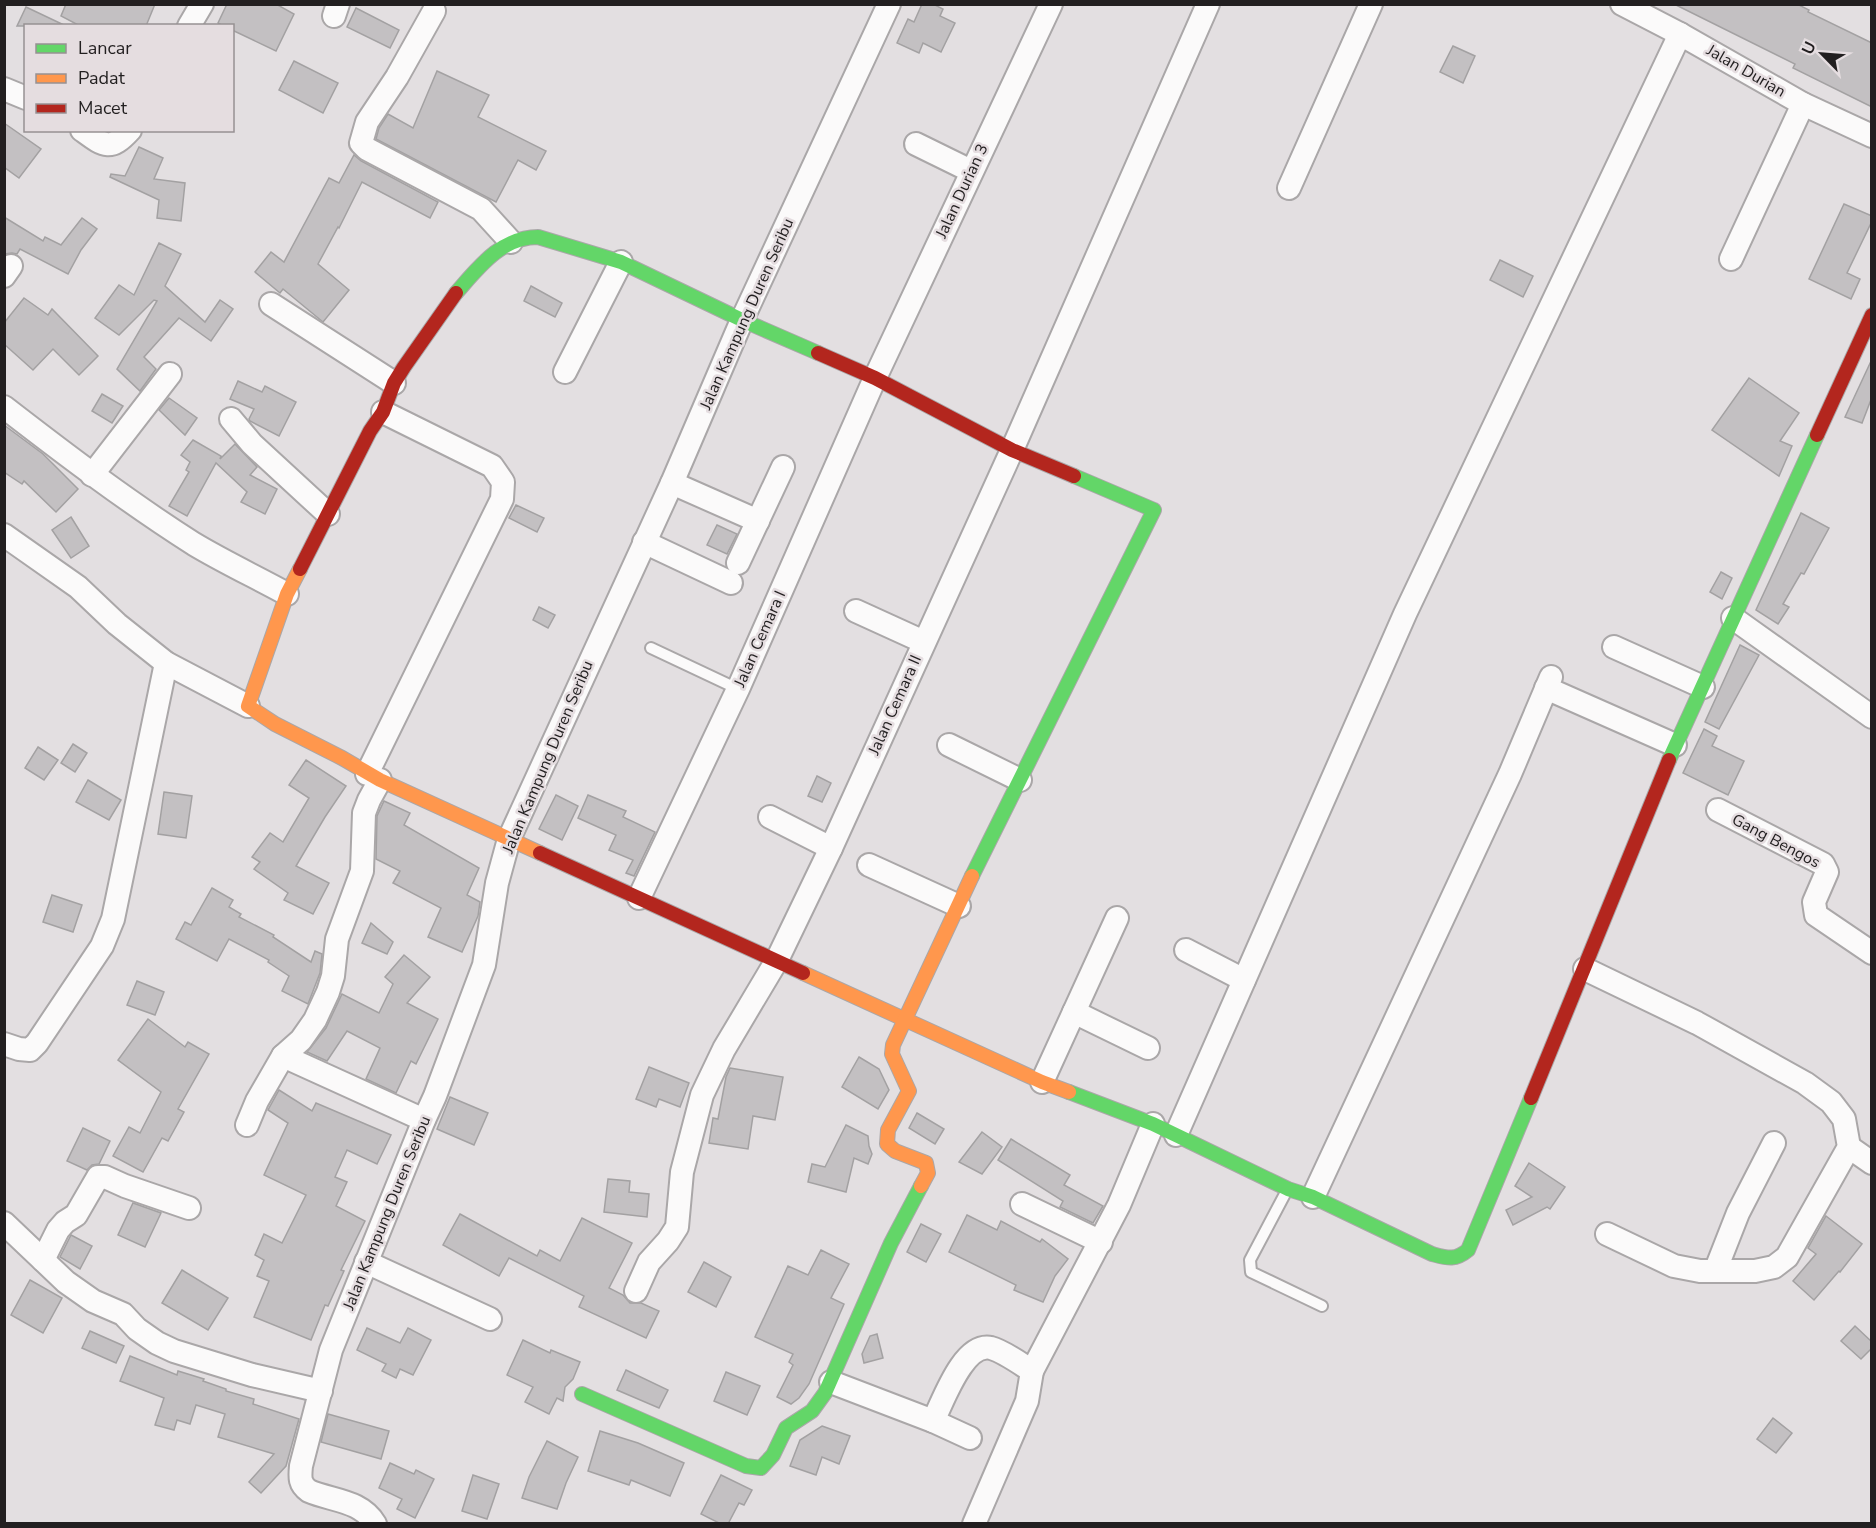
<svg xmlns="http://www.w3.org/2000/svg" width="1876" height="1528" viewBox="0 0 1876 1528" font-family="'Nunito Sans',sans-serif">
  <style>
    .building { fill: #c3c0c2; stroke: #a3a1a2; stroke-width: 1.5 }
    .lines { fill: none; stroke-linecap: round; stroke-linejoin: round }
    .lane-casing { stroke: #aaa7a8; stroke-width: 14 }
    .street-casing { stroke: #aaa7a8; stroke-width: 26 }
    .fast-casing { stroke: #aaa7a8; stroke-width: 16 }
    .slow-casing { stroke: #aaa7a8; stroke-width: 16 }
    .jam-casing { stroke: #aaa7a8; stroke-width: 16 }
    .lane { stroke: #fbfafa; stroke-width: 10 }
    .street { stroke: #fbfafa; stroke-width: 22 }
    .fast { stroke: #63d668; stroke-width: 14 }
    .slow { stroke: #ff974d; stroke-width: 14 }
    .jam { stroke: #b3261e; stroke-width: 14 }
    .labels { text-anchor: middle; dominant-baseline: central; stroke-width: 5; stroke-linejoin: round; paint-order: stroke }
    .street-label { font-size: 16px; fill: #221f20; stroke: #e5dde0 }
  </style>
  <rect width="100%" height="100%" fill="#e3dfe1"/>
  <g class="building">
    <polygon points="66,4 155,4 146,26 80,26 61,16"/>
    <polygon points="227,4 276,4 294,14 276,51 232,30 232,26 223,26 218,23"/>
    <polygon points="922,4 933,4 943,9 940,16 955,23 941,52 923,43 919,53 897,43 908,19 914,22"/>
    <polygon points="1674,4 1797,4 1809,10 1808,12 1872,43 1872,107 1793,68 1795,64"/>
    <polygon points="26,7 66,26 17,26"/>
    <polygon points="356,8 399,30 390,48 347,27"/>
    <polygon points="1453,46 1475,56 1463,83 1440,72"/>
    <polygon points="294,61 338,83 323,113 279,90"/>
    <polygon points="437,71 489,95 478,117 546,151 536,170 518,160 496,202 376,139 379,128 388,114 413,128"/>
    <polygon points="4,123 41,149 19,178 4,167"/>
    <polygon points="139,147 163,158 154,179 185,183 181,221 157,218 159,200 110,177 111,174 125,176"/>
    <polygon points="354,155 361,161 438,202 430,218 362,182 339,228 338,227 318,264 349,290 323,322 283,289 280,293 255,272 271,252 284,262 329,178 339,183"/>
    <polygon points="1844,204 1872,216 1872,221 1847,273 1860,279 1851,299 1809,279"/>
    <polygon points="4,217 43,241 45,237 61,245 82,218 97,229 81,250 68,274 20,249 17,254 12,253 4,254"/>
    <polygon points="159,243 181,254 165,286 205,322 220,300 233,309 211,341 179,318 144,357 156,369 140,391 117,369 157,301 154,300 119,335 95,318 119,285 134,295"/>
    <polygon points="1500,260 1533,276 1523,297 1490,280"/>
    <polygon points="531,286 562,303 555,317 524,301"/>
    <polygon points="24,298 48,315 52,309 98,356 79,375 53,349 33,370 4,344 4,323"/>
    <polygon points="1872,359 1872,397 1862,423 1845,417"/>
    <polygon points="1749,378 1799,413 1780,441 1792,446 1779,476 1712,430"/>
    <polygon points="238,381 262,392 265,386 296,402 279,436 250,421 249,419 254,409 230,399"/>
    <polygon points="102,394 123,406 112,423 92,411"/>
    <polygon points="169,398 197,418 185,435 159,410"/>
    <polygon points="4,425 43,454 78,489 56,512 24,481 22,484 4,472"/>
    <polygon points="193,440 221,456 220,459 235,444 257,467 250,475 277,489 265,514 241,502 247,492 216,463 187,516 169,506 189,472 186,470 190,462 181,455"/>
    <polygon points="516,505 544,518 537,532 509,518"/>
    <polygon points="1801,513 1829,528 1804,574 1801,573 1783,604 1789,607 1778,624 1756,610"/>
    <polygon points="71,517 89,546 71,558 52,530"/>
    <polygon points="717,525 737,534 727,554 707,545"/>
    <polygon points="1721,572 1732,578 1722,599 1710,592"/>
    <polygon points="539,607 555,615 548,628 533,620"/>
    <polygon points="1740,645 1759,655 1719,729 1705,722"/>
    <polygon points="1704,729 1717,736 1712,746 1744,761 1728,795 1683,773"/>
    <polygon points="73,744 87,753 75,772 61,763"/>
    <polygon points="38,747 58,760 44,780 25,768"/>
    <polygon points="306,760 346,786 325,817 296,866 329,883 313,914 284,900 288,893 254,869 260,862 252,857 270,833 283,842 309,798 289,785"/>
    <polygon points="817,776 831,783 822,802 808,796"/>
    <polygon points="88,780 121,800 109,820 76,802"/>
    <polygon points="164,792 192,796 186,838 158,834"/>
    <polygon points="556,795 578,806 562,840 539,829"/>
    <polygon points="588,795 626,811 623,817 655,832 634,876 626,873 633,860 609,850 616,835 578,818"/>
    <polygon points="384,801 410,813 404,825 479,868 467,895 480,902 478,916 462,952 428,937 441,908 393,883 400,871 376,859 377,816"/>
    <polygon points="212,888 233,900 229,907 241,914 239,917 274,935 273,937 311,962 315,951 322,954 320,973 308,1004 282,991 289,976 268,962 269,960 229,939 217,961 176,939 185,922 191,925"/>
    <polygon points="52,895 82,905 73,932 43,922"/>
    <polygon points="371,923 393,942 387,954 362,943"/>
    <polygon points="404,955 430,977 407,1003 438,1019 416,1064 411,1061 396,1093 366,1079 380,1048 347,1031 327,1061 307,1052 326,1028 342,994 379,1013 393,984 385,977"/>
    <polygon points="137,981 164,992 155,1015 127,1005"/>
    <polygon points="148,1019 185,1047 188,1042 209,1054 178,1109 184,1112 168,1141 162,1138 143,1172 113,1156 129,1127 140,1133 161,1092 118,1060"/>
    <polygon points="859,1057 879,1069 889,1090 878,1109 842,1087"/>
    <polygon points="649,1067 689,1083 680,1107 659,1099 656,1107 636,1099"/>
    <polygon points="730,1068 783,1077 775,1120 753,1116 748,1149 709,1143 713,1118 718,1119 726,1077"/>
    <polygon points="279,1090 312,1111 316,1103 391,1135 377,1164 347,1150 335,1177 347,1182 336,1206 365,1221 341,1270 344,1271 328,1306 325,1305 311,1340 254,1317 269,1281 257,1276 264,1260 255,1255 264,1234 282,1243 306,1195 264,1175 288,1123 268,1110"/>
    <polygon points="450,1097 488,1113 474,1145 437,1129"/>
    <polygon points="917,1113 944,1129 935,1144 909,1128"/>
    <polygon points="846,1125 868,1136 869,1146 872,1154 868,1164 854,1158 846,1192 808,1182 812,1164 825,1167"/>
    <polygon points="83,1128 110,1141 99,1164 92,1165 87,1170 67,1161"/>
    <polygon points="982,1132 1002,1147 982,1174 959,1162"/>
    <polygon points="1011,1139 1070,1175 1064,1185 1103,1206 1093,1223 1060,1207 1063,1201 998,1160"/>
    <polygon points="1529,1163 1565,1187 1550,1209 1547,1207 1513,1225 1506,1210 1532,1197 1515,1186"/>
    <polygon points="608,1179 630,1181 629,1192 649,1194 647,1217 604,1212"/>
    <polygon points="133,1203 161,1213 145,1247 118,1235"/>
    <polygon points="460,1214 537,1256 540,1250 560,1261 582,1218 632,1243 609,1288 623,1295 630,1303 641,1303 659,1311 646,1338 579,1307 584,1296 509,1258 499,1276 443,1245"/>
    <polygon points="967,1215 997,1230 1001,1221 1040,1242 1042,1239 1068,1259 1055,1276 1043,1302 1014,1290 1016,1285 949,1252"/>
    <polygon points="1826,1216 1862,1244 1840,1272 1839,1271 1814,1300 1793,1281 1816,1254 1808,1248"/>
    <polygon points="921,1224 941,1234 926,1262 907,1252"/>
    <polygon points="71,1235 92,1246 80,1269 60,1257"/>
    <polygon points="821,1250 849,1264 831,1298 844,1304 809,1384 799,1398 791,1404 777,1397 793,1365 789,1362 793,1354 755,1337 788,1266 808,1275"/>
    <polygon points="704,1262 731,1277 716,1307 688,1292"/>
    <polygon points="182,1270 228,1298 208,1330 162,1303"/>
    <polygon points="30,1280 62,1298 43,1333 11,1315"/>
    <polygon points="1855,1326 1872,1342 1872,1348 1861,1359 1841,1341"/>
    <polygon points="367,1328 400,1343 408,1328 431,1340 413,1375 400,1369 396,1378 382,1371 386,1364 357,1350"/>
    <polygon points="90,1331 124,1346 116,1363 82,1348"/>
    <polygon points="877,1334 883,1358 864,1363 862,1354 870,1336"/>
    <polygon points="523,1340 550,1353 551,1350 580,1362 573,1379 565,1387 563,1401 557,1398 549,1414 525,1402 533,1387 507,1375"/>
    <polygon points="130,1356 177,1375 178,1371 204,1379 203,1381 226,1389 226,1391 254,1399 253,1404 299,1419 286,1466 261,1493 249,1482 274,1454 218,1437 225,1414 196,1405 190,1424 177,1420 174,1430 155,1425 164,1398 120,1381"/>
    <polygon points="626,1370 668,1390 659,1408 617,1390"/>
    <polygon points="726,1372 760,1386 747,1415 714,1401"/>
    <polygon points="328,1414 389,1431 381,1459 321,1442"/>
    <polygon points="1773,1418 1792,1433 1776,1453 1757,1439"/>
    <polygon points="822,1426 850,1436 839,1464 822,1457 816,1475 790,1466 800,1440"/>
    <polygon points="600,1431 638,1443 684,1463 670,1496 631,1480 629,1485 588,1471"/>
    <polygon points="547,1441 578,1457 566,1483 557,1509 522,1498 529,1477"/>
    <polygon points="390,1463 414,1474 416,1470 434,1479 415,1518 397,1509 402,1499 379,1488"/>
    <polygon points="473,1475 499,1484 487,1519 462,1511"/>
    <polygon points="721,1475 752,1490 744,1505 739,1503 728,1524 721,1524 701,1514"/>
  </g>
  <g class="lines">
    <defs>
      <g id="lane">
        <polyline points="651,648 738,689"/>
        <polyline points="1286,1192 1250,1260 1251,1272 1322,1306"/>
      </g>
      <g id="street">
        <polyline points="1622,4 1680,34 1803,104 1872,136"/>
        <polyline points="434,11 397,77 367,122 361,143 367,149 481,209 511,242"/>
        <polyline points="334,16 338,4"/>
        <polyline points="189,26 202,4"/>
        <polyline points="4,89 26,98"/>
        <path d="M82 130C104 146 110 152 130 130"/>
        <polyline points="916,144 971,171"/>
        <polyline points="1289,188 1371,4"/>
        <polyline points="1731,259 1803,104"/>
        <polyline points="4,276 11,266"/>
        <polyline points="271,304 394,383"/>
        <polyline points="565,372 621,262"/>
        <path d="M4 407C66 455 128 502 194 544 224 562 256 577 287 594"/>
        <polyline points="231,419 252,444 328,514"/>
        <polyline points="92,475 170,374"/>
        <polyline points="672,483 758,521"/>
        <polyline points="4,535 78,587 117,624 166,663 248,706"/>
        <polyline points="644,542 731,583"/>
        <polyline points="738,563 783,467"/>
        <polyline points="856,611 924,642"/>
        <polyline points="1733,618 1872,717"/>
        <polyline points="1614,647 1703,687"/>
        <polyline points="1546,688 1675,745"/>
        <polyline points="949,745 1020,780"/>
        <polyline points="367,774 502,499 503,482 492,466 383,412"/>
        <polyline points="1718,810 1823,864 1827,872 1814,902 1816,915 1872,953"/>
        <polyline points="770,817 831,848"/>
        <polyline points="869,865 959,906"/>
        <polyline points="639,898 738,689 875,378 1051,4"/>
        <polyline points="1186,950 1244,980"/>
        <polyline points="1585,969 1697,1023 1805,1083 1831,1102 1844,1119 1849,1147 1787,1257 1774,1267 1755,1271 1700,1271 1674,1266 1607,1234"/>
        <polyline points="1074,1012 1148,1048"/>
        <polyline points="4,1044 19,1049 30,1050 37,1043 102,946 113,919 166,663"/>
        <polyline points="283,1056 424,1120"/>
        <polyline points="1042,1082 1117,918"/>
        <polyline points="247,1125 257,1101 283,1056 301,1040 315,1020 328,992 333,976 337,939 362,871 364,813 369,800 380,780"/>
        <polyline points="1176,1135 1405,614 1680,34"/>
        <polyline points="1849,1147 1872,1163"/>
        <polyline points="1313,1197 1510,774 1551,677"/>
        <polyline points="1022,1204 1101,1242"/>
        <polyline points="4,1223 66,1282 93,1301 123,1314 137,1329 157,1343 174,1351 252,1375 321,1391"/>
        <polyline points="43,1260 58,1230 65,1222 76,1215 98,1177 105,1177 125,1186 189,1208"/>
        <polyline points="366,1262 490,1319"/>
        <polyline points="1716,1269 1738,1213 1774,1143"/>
        <polyline points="636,1291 649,1262 668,1241 677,1227 682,1172 702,1095 724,1049 777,960 831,848 1012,450 1208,4"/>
        <polyline points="1032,1371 1119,1205 1153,1124"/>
        <polyline points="831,1382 933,1421 970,1438"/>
        <path d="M933 1421C943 1402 963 1342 991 1348 1003 1351 1021 1364 1032 1371L1027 1401 974 1524"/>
        <path d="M375 1524C361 1500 332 1501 309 1491 299 1484 300 1477 301 1466L331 1350 424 1120 435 1096 484 965 497 883 509 839 672 483 742 320 889 4"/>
      </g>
      <g id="fast">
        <path d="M456 293C478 268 501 237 538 237L621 262 742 320 818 353"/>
        <polyline points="1669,760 1817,435"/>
        <polyline points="972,876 1154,510 1074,476"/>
        <path d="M1069 1092 1153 1124 1288 1189 1313 1197 1432 1254C1447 1258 1455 1261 1468 1250L1531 1098"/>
        <polyline points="582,1394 746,1466 761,1468 773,1455 786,1428 812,1411 825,1393 891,1243 921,1186"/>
      </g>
      <g id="slow">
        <polyline points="300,569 287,594 248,706 275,724 342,758 380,780 540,853"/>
        <polyline points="803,973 1042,1082 1069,1092"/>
        <polyline points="921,1186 928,1173 926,1163 895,1151 887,1144 888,1130 909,1091 892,1054 893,1045 972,876"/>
      </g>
      <g id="jam">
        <polyline points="818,353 875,378 1012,450 1074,476"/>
        <polyline points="1817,435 1872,315"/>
        <polyline points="300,569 370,431 383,412 394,383 404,367 456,293"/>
        <polyline points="540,853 803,973"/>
        <polyline points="1531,1098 1669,760"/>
      </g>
    </defs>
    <use href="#lane" class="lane-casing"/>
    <use href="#street" class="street-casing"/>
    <use href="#fast" class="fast-casing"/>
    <use href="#slow" class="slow-casing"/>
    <use href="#jam" class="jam-casing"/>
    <use href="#lane" class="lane"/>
    <use href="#street" class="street"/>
    <use href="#fast" class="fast"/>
    <use href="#slow" class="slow"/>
    <use href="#jam" class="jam"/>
  </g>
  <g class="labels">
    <g class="street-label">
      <text transform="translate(1746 71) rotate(30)">Jalan Durian</text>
      <text transform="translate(962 191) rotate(-65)">Jalan Durian 3</text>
      <text transform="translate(747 314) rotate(-66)">Jalan Kampung Duren Seribu</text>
      <text transform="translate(760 639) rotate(-66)">Jalan Cemara I</text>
      <text transform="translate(895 705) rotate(-66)">Jalan Cemara II</text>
      <text transform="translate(548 757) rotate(-67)">Jalan Kampung Duren Seribu</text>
      <text transform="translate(1776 841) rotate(28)">Gang Bengos</text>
      <text transform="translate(387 1213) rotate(-68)">Jalan Kampung Duren Seribu</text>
    </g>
  </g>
  <rect width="1876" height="1528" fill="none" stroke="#221f20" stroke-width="12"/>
  <rect x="24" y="24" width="210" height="108" fill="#e5dde0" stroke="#979193" stroke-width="1.5"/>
  <rect x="36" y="44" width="30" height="9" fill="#63d668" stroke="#979193" stroke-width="1.5"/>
  <text x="78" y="54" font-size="18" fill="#221f20">Lancar</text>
  <rect x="36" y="74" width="30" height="9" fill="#ff974d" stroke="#979193" stroke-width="1.5"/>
  <text x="78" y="84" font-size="18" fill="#221f20">Padat</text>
  <rect x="36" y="104" width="30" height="9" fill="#b3261e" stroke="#979193" stroke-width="1.5"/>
  <text x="78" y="114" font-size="18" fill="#221f20">Macet</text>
  <g transform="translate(1822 54) rotate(295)" stroke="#e5dde0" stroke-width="4.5" paint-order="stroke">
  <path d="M0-4.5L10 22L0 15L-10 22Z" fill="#221f20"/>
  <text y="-9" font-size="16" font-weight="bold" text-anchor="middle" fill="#221f20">U</text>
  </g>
</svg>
